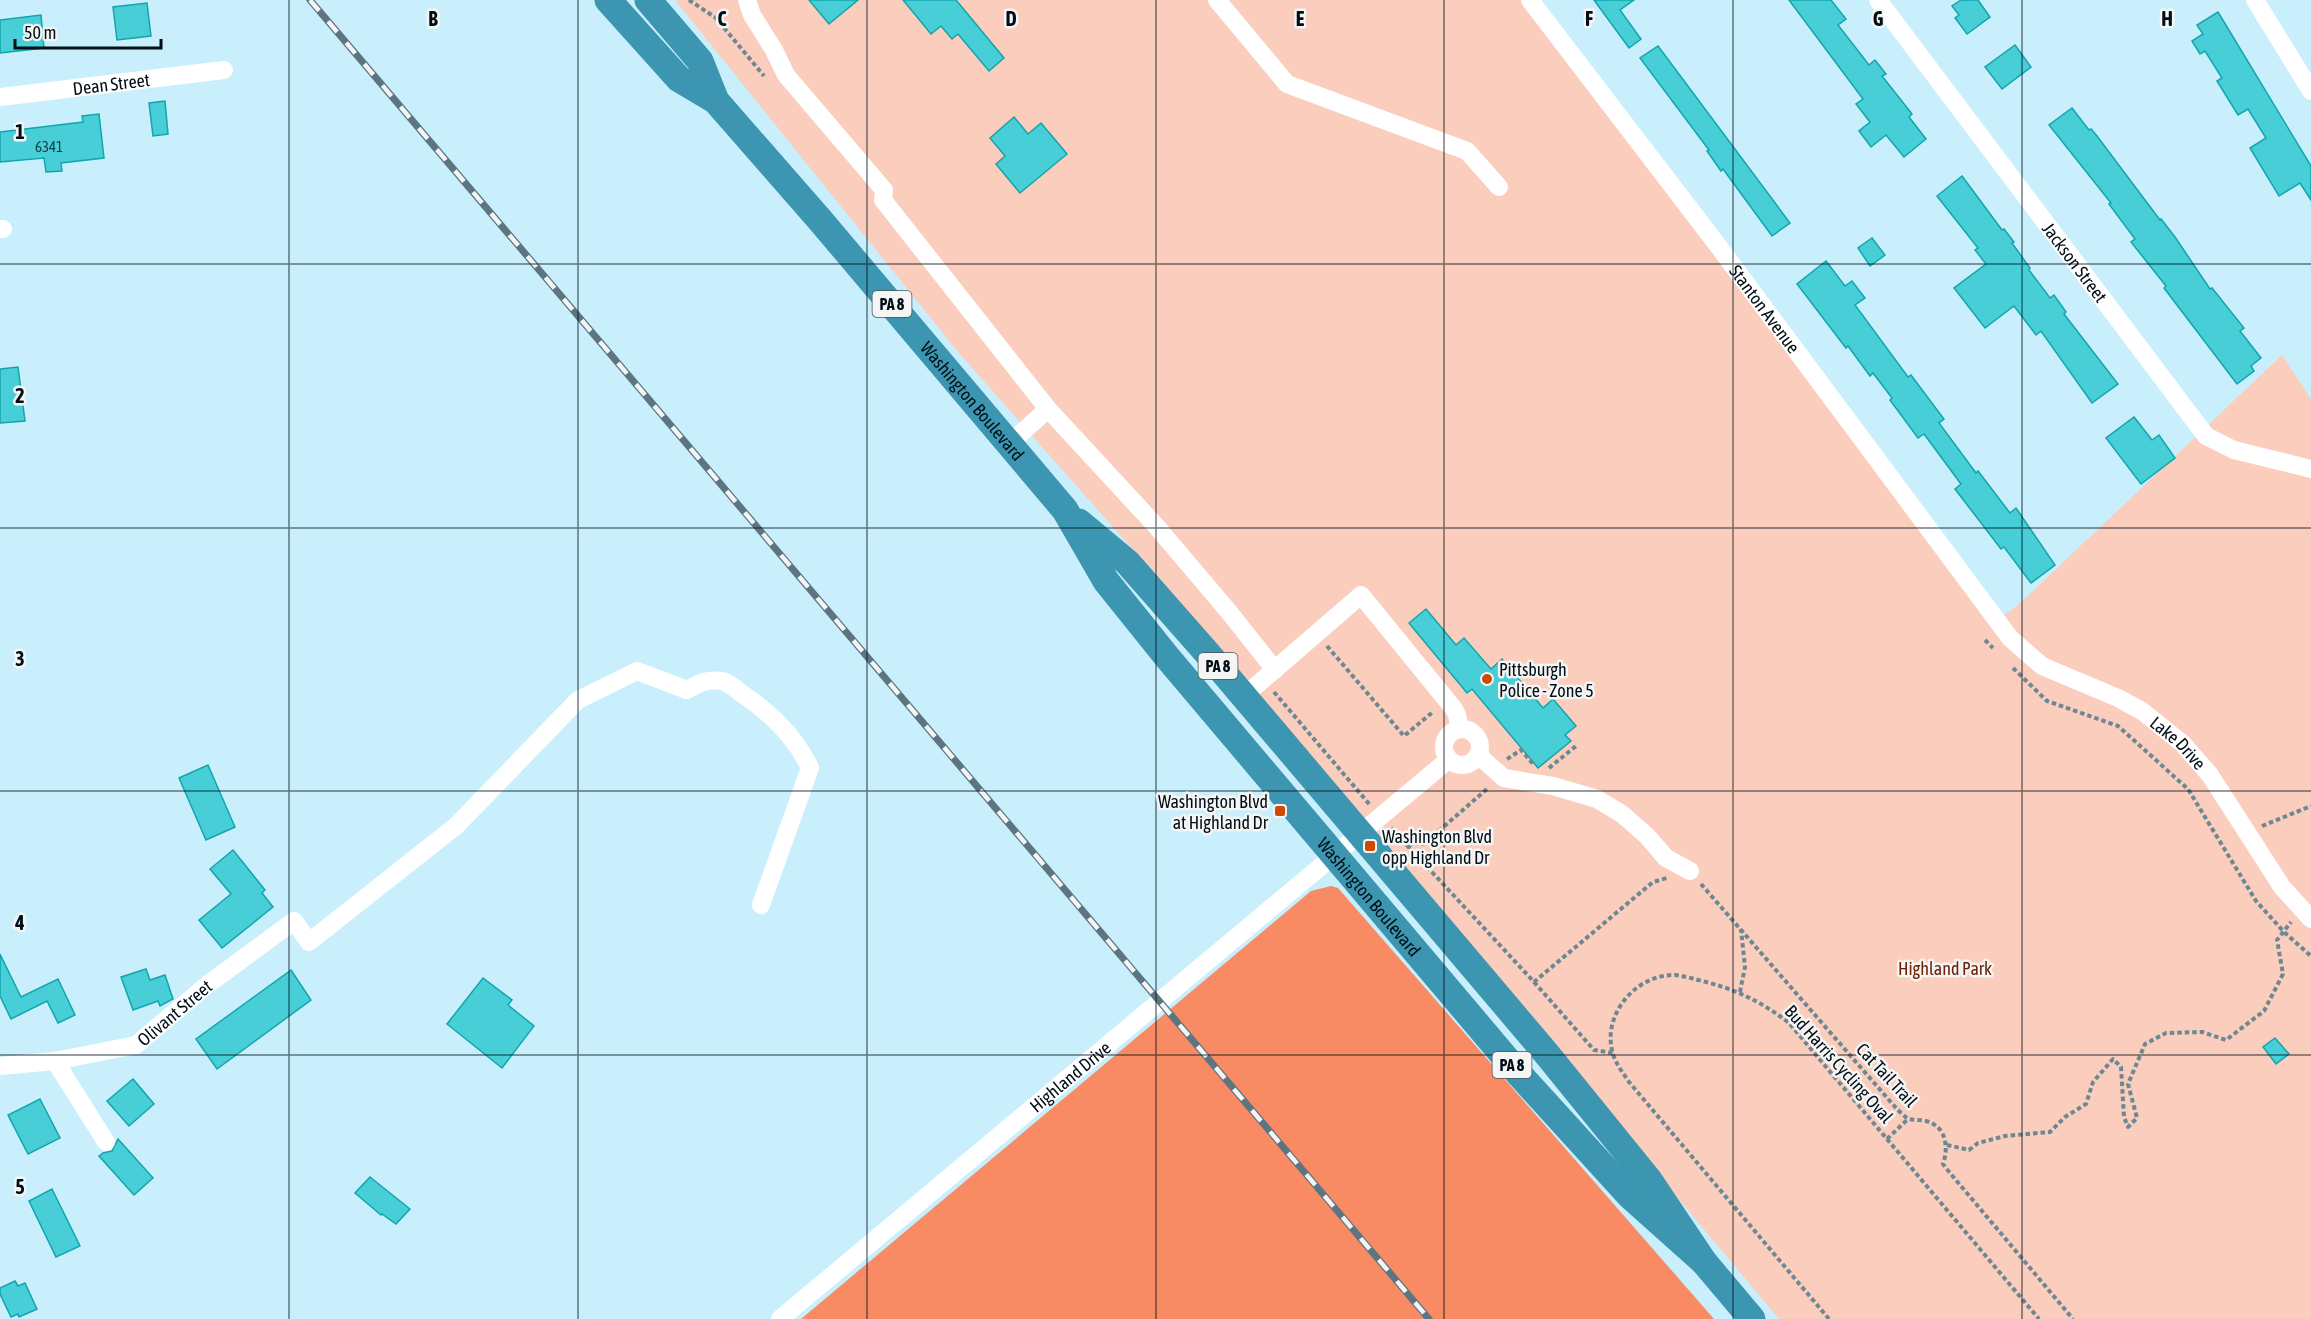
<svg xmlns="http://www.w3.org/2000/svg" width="2311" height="1319" viewBox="0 0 2311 1319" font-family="'Asap Condensed',sans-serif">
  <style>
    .green { fill: #fbcdbc }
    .forest { fill: #f88b63 }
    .building { fill: #47ced6; stroke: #13a5ad; stroke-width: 1.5 }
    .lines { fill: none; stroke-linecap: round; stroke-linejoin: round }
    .path { stroke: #6d8892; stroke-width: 4; stroke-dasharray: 4.5 3; stroke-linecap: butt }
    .minor { stroke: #fff; stroke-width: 18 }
    .highway { stroke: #3c96b1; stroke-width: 27 }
    .rail-casing { stroke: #5c7580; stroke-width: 7 }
    .rail { stroke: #f5f5f5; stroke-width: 4.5; stroke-dasharray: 14; stroke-linecap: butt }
    .grid { fill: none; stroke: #000e15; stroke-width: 1.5; stroke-opacity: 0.55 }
    .poi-dot { fill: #ce4a01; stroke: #f5f5f5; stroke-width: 2 }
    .labels { text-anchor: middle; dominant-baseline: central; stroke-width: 5; stroke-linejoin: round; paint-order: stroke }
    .number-label { font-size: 15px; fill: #123e45 }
    .shield { fill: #f5f5f5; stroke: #4a5358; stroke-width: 1.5 }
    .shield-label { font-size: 16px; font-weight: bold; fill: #000e15 }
    .street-label { font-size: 18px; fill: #000e15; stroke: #f5f5f5 }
    .poi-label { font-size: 18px; fill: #000e15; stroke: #f5f5f5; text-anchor: start }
    .park-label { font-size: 18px; fill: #662305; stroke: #f5f5f5 }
    .grid-label { font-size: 20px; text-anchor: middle; font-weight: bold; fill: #000e15; stroke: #f5f5f5; stroke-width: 5; stroke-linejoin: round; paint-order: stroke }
  </style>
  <rect width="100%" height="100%" fill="#c9effd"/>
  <polygon class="green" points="675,0 1530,0 1996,621 2018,605 2282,355 2311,399 2311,1319 1779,1319 1166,587 958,352"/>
  <polygon class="forest" points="1331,886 1338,888 1714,1319 801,1319 1311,891"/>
  <g class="building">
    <polygon points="809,0 858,0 829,24"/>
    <polygon points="903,0 956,0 1004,58 989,71 958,34 952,39 941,26 931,34"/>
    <polygon points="1594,0 1634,0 1620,10 1641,39 1629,48"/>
    <polygon points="1789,0 1831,0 1846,19 1838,25 1869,65 1875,60 1886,74 1882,76 1912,114 1909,117 1926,139 1904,157 1886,135 1871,147 1859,131 1870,122 1856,104 1863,99"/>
    <polygon points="1961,0 1978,0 1990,17 1967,34 1955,18 1959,15 1952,6"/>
    <polygon points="147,3 151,36 117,40 113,7"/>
    <polygon points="2218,12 2311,166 2311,200 2300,183 2279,196 2250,148 2266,138 2248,109 2238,115 2217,81 2222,78 2205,51 2200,54 2192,41 2203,34 2197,25"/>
    <polygon points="41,15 44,48 0,53 0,20"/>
    <polygon points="2015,45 2031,67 2002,89 1985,67"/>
    <polygon points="1658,46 1790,223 1772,236 1723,169 1721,171 1707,151 1709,150 1640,58"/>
    <polygon points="165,101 168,134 153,136 149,103"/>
    <polygon points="2072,108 2089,130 2091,129 2097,136 2160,220 2161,219 2175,237 2210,289 2212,288 2244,328 2240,331 2261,358 2251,366 2254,371 2237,384 2164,288 2166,286 2131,242 2135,239 2109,204 2111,203 2049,125"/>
    <polygon points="99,114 104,158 61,163 62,171 46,172 44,158 0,162 0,132 83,122 82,116"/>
    <polygon points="1014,117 1028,134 1041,123 1067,154 1020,193 996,164 1005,156 990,138"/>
    <polygon points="1962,176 2002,230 2004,229 2014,242 2012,243 2030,268 2029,270 2050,298 2054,295 2066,312 2064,314 2118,384 2092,403 2041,331 2036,335 2014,306 1985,328 1954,288 1986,264 1975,250 1978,248 1937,196"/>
    <polygon points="1872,238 1885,255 1870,266 1858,248"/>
    <polygon points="1826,261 1845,286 1852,281 1865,298 1855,305 1908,377 1911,375 1944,419 1939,423 1976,473 1978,471 2010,513 2016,508 2055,565 2031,583 2004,547 2001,549 1955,489 1961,484 1924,434 1918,438 1890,400 1892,398 1873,373 1870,376 1848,346 1846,348 1797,284"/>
    <polygon points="18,367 25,421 0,423 0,369"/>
    <polygon points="2134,417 2152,440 2159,435 2175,458 2141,484 2106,438"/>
    <polygon points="1426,609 1456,645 1464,638 1491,669 1502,659 1543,708 1553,699 1576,726 1565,735 1571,741 1538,768 1472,689 1467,693 1409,623"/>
    <polygon points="208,765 235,827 206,840 179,778"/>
    <polygon points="233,850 265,890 262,893 273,907 222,948 199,920 231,894 210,869"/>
    <polygon points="0,954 21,997 58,979 75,1015 58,1023 47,1001 11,1019 0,996"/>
    <polygon points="146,969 150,980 165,975 173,999 160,1006 158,1001 133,1010 121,977"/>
    <polygon points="291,970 311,1000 217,1069 196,1039"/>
    <polygon points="483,978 512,1000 508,1005 534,1026 502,1068 447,1024"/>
    <polygon points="2275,1038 2289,1054 2276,1064 2263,1047"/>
    <polygon points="133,1079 154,1104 129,1126 107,1101"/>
    <polygon points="40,1099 60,1138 28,1154 8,1115"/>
    <polygon points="118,1139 153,1178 134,1195 99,1156 103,1153 112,1151"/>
    <polygon points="370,1177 410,1209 396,1224 382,1214 381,1215 355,1193"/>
    <polygon points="52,1189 80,1246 56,1257 29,1201"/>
    <polygon points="15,1281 18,1286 25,1283 37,1309 19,1317 18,1314 11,1317 0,1294 0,1288"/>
  </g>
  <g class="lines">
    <g class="path">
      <polyline points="689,0 716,18 764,76"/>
      <polyline points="1985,640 1993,648"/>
      <polyline points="1327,646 1404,736 1434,711"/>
      <polyline points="2013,668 2047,701 2118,726 2188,789 2256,901 2284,932 2311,956"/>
      <polyline points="1274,692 1370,805"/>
      <polyline points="1507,759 1521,750 1534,765"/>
      <polyline points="1549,768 1576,746"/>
      <polyline points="2262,826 2311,806"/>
      <polyline points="1391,828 1534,982 1653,882 1667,878"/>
      <polyline points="1408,848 1412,843 1424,844 1488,788"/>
      <path d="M1701 884 1896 1108C1899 1111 1903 1115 1907 1118 1912 1121 1919 1119 1926 1121 1946 1126 1949 1147 1943 1164L1945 1167 2073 1319"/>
      <polyline points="1534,982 1594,1050 1613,1053"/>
      <polyline points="1740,992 1745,967 1741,929"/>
      <polyline points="1887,1139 1908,1119"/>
      <polyline points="1947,1145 1969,1150 1978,1143 2005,1136 2050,1132 2065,1117 2086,1104 2093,1082 2113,1059 2121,1067 2124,1117 2128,1127 2137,1118 2128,1084 2145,1044 2166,1033 2202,1032 2226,1040 2264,1011 2283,974 2277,940 2291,922"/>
      <path d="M1829 1319 1629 1082C1623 1073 1616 1064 1613 1054 1601 1015 1636 974 1675 975 1683 976 1691 978 1698 980 1733 988 1761 1001 1789 1023L2039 1319"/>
    </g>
    <g class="minor">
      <polyline points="747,0 752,15 774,50 786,75 884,190 883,200 1048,409 1157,527 1229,612 1275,670"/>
      <polyline points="1217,0 1287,84 1467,151 1499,187"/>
      <path id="s1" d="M1530 0 1719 247 2010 638 2042 666 2118 698 2142 711 2183 744 2210 775 2282 887 2311 919"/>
      <path id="s2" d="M1878 0 2206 436 2234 450 2311 469"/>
      <polyline points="2255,0 2311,91"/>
      <path id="s3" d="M0 97 224 70"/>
      <polyline points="0,229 3,229"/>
      <polyline points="1009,444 1048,409"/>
      <polyline points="1244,696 1361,595 1454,709 1457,715 1460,729"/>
      <circle cx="1462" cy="747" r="18"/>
      <polyline points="1478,755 1504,778 1553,786 1597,799 1622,814 1647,836 1666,858 1690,871"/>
      <polyline points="55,1061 106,1142"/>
      <path id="s4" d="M0 1066 55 1061 136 1045 207 985 294 921 309 942 456 826 578 700 637 671 687 690C699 683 707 679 722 681 728 682 736 689 741 693 771 713 795 736 810 768L761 905"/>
      <path id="s5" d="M780 1319 1448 760"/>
    </g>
    <g class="highway">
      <path id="s6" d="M608 0 679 79 716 101 820 220 1065 510 1106 581 1167 657 1520 1075 1630 1196 1704 1262"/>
      <polyline points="648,0 700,61 716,101"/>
      <polyline points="1079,522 1127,562 1208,654 1546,1053 1649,1180 1704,1262 1752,1319"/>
    </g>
    <defs>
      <polyline id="rail" points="310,0 1429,1319"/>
    </defs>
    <use href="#rail" class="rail-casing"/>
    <use href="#rail" class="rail"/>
  </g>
  <path class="grid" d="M289 0V1319M578 0V1319M867 0V1319M1156 0V1319M1444 0V1319M1733 0V1319M2022 0V1319M0 264H2311M0 528H2311M0 791H2311M0 1055H2311"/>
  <g class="poi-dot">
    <circle cx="1487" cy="679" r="6"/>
    <rect x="1274" y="805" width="12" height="12" rx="3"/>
    <rect x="1364" y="840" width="12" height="12" rx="3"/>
  </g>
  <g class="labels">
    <g class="number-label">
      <text x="49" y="146">6341</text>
    </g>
    <g class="shield">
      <rect x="872.5" y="291" width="39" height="26" rx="4.5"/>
      <rect x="1198.5" y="653" width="39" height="26" rx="4.5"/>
      <rect x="1492.5" y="1052" width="39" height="26" rx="4.5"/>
    </g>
    <g class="shield-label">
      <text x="892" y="304">PA 8</text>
      <text x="1218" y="666">PA 8</text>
      <text x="1512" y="1065">PA 8</text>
    </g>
    <g class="street-label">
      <text stroke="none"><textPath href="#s3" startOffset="112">Dean Street</textPath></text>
      <text stroke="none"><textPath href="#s2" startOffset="328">Jackson Street</textPath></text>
      <text stroke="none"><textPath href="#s1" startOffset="388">Stanton Avenue</textPath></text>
      <text stroke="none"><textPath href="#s6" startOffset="544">Washington Boulevard</textPath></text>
      <text stroke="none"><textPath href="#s1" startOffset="999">Lake Drive</textPath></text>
      <text stroke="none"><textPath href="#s6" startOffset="1180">Washington Boulevard</textPath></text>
      <text stroke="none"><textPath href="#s4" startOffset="188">Olivant Street</textPath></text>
      <text transform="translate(1839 1064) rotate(48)">Bud Harris Cycling Oval</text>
      <text transform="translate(1887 1075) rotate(47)">Cat Tail Trail</text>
      <text stroke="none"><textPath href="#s5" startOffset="378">Highland Drive</textPath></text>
    </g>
    <g class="poi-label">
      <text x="1499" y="669">Pittsburgh<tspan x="1499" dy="21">Police - Zone 5</tspan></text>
      <text x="1268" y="801" text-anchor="end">Washington Blvd<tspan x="1268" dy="21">at Highland Dr</tspan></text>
      <text x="1382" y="836">Washington Blvd<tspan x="1382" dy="21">opp Highland Dr</tspan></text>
    </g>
    <g class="park-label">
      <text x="1945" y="968">Highland Park</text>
    </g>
  </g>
  <g class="grid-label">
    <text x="433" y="26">B</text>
    <text x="722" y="26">C</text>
    <text x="1011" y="26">D</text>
    <text x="1300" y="26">E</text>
    <text x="1589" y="26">F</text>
    <text x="1878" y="26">G</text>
    <text x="2167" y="26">H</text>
    <text x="20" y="139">1</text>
    <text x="20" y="403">2</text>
    <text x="20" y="666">3</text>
    <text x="20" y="930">4</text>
    <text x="20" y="1194">5</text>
  </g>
  <path d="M15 39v9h146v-9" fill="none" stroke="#000e15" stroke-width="3"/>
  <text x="24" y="39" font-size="18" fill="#000e15" stroke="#f5f5f5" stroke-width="4.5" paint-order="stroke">50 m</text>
</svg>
